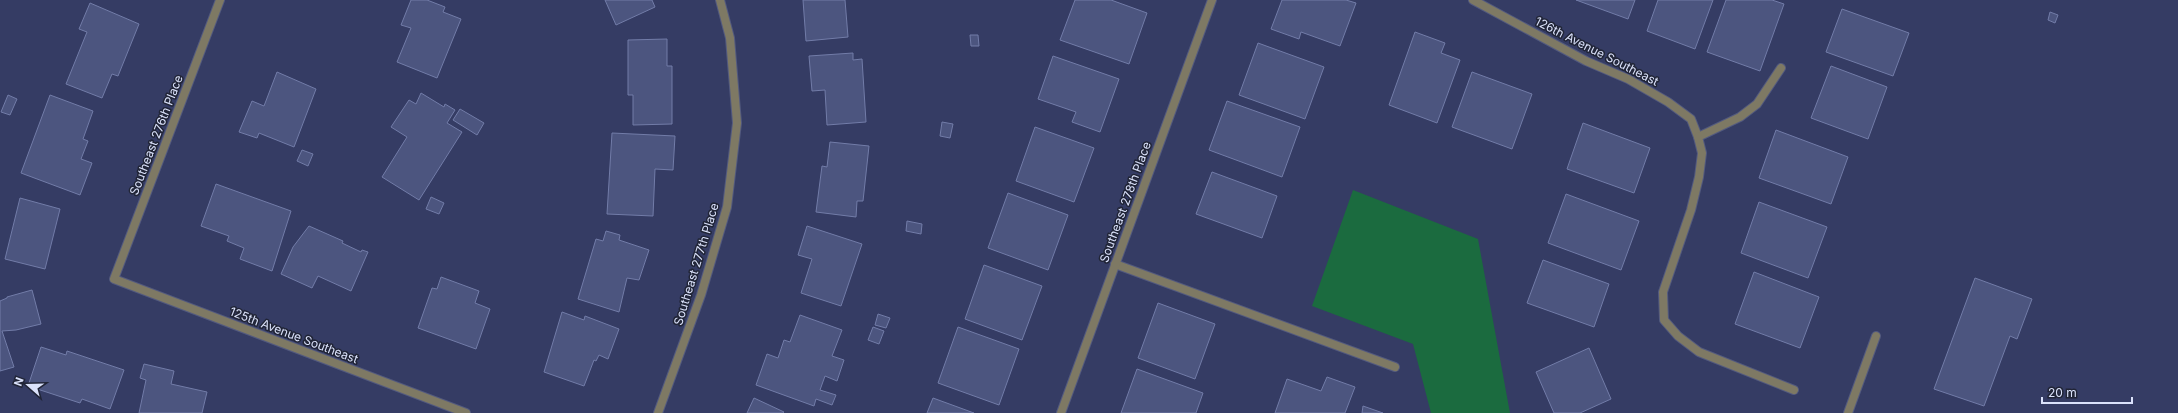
<svg xmlns="http://www.w3.org/2000/svg" width="2178" height="413" viewBox="0 0 2178 413" font-family="Inter,sans-serif">
  <style>
    .green { fill: #1b6b3f }
    .building { fill: #4c557f; stroke: #727ca8 }
    .lines { fill: none; stroke-linecap: round; stroke-linejoin: round }
    .service-casing { stroke: #535a7f; stroke-width: 10 }
    .minor-casing { stroke: #535a7f; stroke-width: 10 }
    .service { stroke: #7e7964; stroke-width: 8 }
    .minor { stroke: #7e7964; stroke-width: 8 }
    .labels { text-anchor: middle; dominant-baseline: central; stroke-width: 3; stroke-linejoin: round; paint-order: stroke }
    .street-label { font-size: 12px; fill: #dbe2fb; stroke: #212537 }
  </style>
  <rect width="100%" height="100%" fill="#353c64"/>
  <polygon class="green" points="1353,190 1478,239 1510,413 1431,413 1413,344 1312,306"/>
  <g class="building">
    <polygon points="411,0 427,0 445,7 443,12 461,19 437,78 397,62 411,28 401,25"/>
    <polygon points="605,0 652,0 655,7 616,25"/>
    <polygon points="803,0 845,0 848,37 806,41"/>
    <polygon points="1075,0 1111,0 1147,13 1129,64 1060,40"/>
    <polygon points="1282,0 1346,0 1356,3 1340,46 1301,32 1299,39 1271,29"/>
    <polygon points="1576,0 1635,0 1628,19"/>
    <polygon points="1658,0 1713,0 1695,49 1647,31"/>
    <polygon points="1726,0 1772,0 1784,4 1760,71 1707,52"/>
    <polygon points="90,3 139,24 118,76 112,74 102,98 66,84 87,32 79,29"/>
    <polygon points="1842,9 1909,33 1893,76 1826,52"/>
    <polygon points="2050,12 2058,15 2055,23 2048,20"/>
    <polygon points="1415,32 1445,43 1441,53 1460,60 1437,123 1389,105"/>
    <polygon points="970,35 978,35 979,46 971,46"/>
    <polygon points="667,39 667,66 672,66 672,124 633,125 633,95 628,95 628,40"/>
    <polygon points="1258,43 1324,67 1305,119 1239,95"/>
    <polygon points="853,53 853,60 862,59 866,122 827,125 825,90 812,91 809,56"/>
    <polygon points="1053,56 1119,79 1100,132 1072,122 1076,112 1038,99"/>
    <polygon points="1831,66 1887,87 1868,139 1811,118"/>
    <polygon points="277,72 316,89 294,147 259,133 257,138 239,132 252,101 264,106"/>
    <polygon points="1472,72 1532,94 1512,149 1452,127"/>
    <polygon points="421,93 444,107 445,104 455,110 447,123 462,132 419,200 382,177 407,137 391,127 409,100 416,104"/>
    <polygon points="8,95 17,99 10,115 1,112"/>
    <polygon points="50,95 93,111 83,139 88,141 81,159 92,163 80,195 21,173"/>
    <polygon points="1227,101 1300,127 1282,177 1209,150"/>
    <polygon points="460,109 484,123 477,135 453,120"/>
    <polygon points="942,122 953,124 950,138 940,136"/>
    <polygon points="1583,123 1650,148 1634,193 1567,169"/>
    <polygon points="1035,127 1094,148 1074,202 1016,181"/>
    <polygon points="1776,130 1848,157 1831,204 1759,178"/>
    <polygon points="612,133 675,136 673,170 655,169 653,216 607,214"/>
    <polygon points="830,142 869,146 863,201 857,201 856,217 816,212 822,166 827,167"/>
    <polygon points="302,150 313,154 308,166 297,161"/>
    <polygon points="1212,172 1277,196 1262,238 1196,214"/>
    <polygon points="216,184 291,211 272,271 240,259 244,248 227,241 229,236 201,226"/>
    <polygon points="1008,193 1068,215 1048,270 988,248"/>
    <polygon points="1566,194 1639,221 1621,270 1548,243"/>
    <polygon points="431,197 444,203 439,214 426,209"/>
    <polygon points="20,198 60,209 45,269 5,259"/>
    <polygon points="1759,202 1827,227 1808,278 1741,253"/>
    <polygon points="907,221 922,224 921,234 906,231"/>
    <polygon points="309,226 343,241 342,243 361,252 362,250 368,252 351,291 318,276 312,288 281,274 293,247"/>
    <polygon points="807,226 862,244 841,306 801,293 812,259 798,255"/>
    <polygon points="606,231 620,235 619,240 649,250 639,280 627,278 619,312 578,299 596,239 603,241"/>
    <polygon points="1543,260 1609,284 1594,327 1527,303"/>
    <polygon points="984,265 1042,286 1022,340 965,319"/>
    <polygon points="1754,272 1819,297 1800,348 1735,324"/>
    <polygon points="441,277 479,291 475,303 490,309 476,349 418,328 432,288 437,289"/>
    <polygon points="1975,278 2032,299 2017,339 2010,336 1984,406 1934,389"/>
    <polygon points="32,290 41,324 16,330 2,331 14,367 0,371 0,301 7,298 7,297"/>
    <polygon points="1158,303 1215,324 1195,379 1138,358"/>
    <polygon points="562,312 584,320 585,316 619,329 608,359 599,355 596,361 594,360 584,386 544,372"/>
    <polygon points="878,314 890,318 886,328 875,325"/>
    <polygon points="800,315 842,330 832,356 844,360 837,381 825,376 820,390 836,395 832,405 816,399 814,406 756,385 767,354 778,358 784,340 790,342"/>
    <polygon points="873,327 884,331 879,344 868,340"/>
    <polygon points="958,327 1019,349 999,405 938,383"/>
    <polygon points="41,347 66,355 67,351 124,370 110,409 82,399 80,403 28,386"/>
    <polygon points="1589,348 1611,399 1580,413 1554,413 1536,372"/>
    <polygon points="144,364 174,371 171,384 207,392 202,413 139,413 146,380 140,378"/>
    <polygon points="1137,369 1203,393 1196,413 1121,413"/>
    <polygon points="1327,377 1355,387 1345,413 1275,413 1287,379 1321,391"/>
    <polygon points="754,398 784,412 783,413 747,413"/>
    <polygon points="933,398 974,413 927,413"/>
    <polygon points="1363,406 1383,413 1362,413"/>
  </g>
  <g class="lines">
    <defs>
      <polyline id="service" points="1115,264 1395,367"/>
      <g id="minor">
        <polyline points="220,0 114,279 466,413"/>
        <polyline points="1473,0 1586,61 1628,79 1668,102 1691,119 1698,137"/>
        <polyline points="1781,68 1757,104 1740,117 1698,137 1702,153 1699,177 1691,210 1663,292 1664,320 1678,336 1699,352 1794,390"/>
        <polyline points="658,413 701,295 727,207 737,123 730,38 720,0"/>
        <polyline points="1061,413 1212,0"/>
        <polyline points="1848,413 1876,336"/>
      </g>
    </defs>
    <use href="#service" class="service-casing"/>
    <use href="#minor" class="minor-casing"/>
    <use href="#service" class="service"/>
    <use href="#minor" class="minor"/>
  </g>
  <g class="labels">
    <g class="street-label">
      <text transform="translate(1597 51) rotate(27)">126th Avenue Southeast</text>
      <text transform="translate(156 135) rotate(-69)">Southeast 276th Place</text>
      <text transform="translate(1125 202) rotate(-70)">Southeast 278th Place</text>
      <text transform="translate(696 264) rotate(-73)">Southeast 277th Place</text>
      <text transform="translate(294 335) rotate(21)">125th Avenue Southeast</text>
    </g>
  </g>
  <g transform="translate(28 385) rotate(290)" stroke="#212537" stroke-width="3" paint-order="stroke">
  <path d="M0-3L7 15L0 10L-7 15Z" fill="#dbe2fb"/>
  <text y="-6" font-size="11" font-weight="bold" text-anchor="middle" fill="#dbe2fb">N</text>
  </g>
  <path d="M2042 397v6h90v-6" fill="none" stroke="#dbe2fb" stroke-width="2"/>
  <text x="2048" y="397" font-size="12" fill="#dbe2fb" stroke="#212537" stroke-width="3" paint-order="stroke">20 m</text>
</svg>
